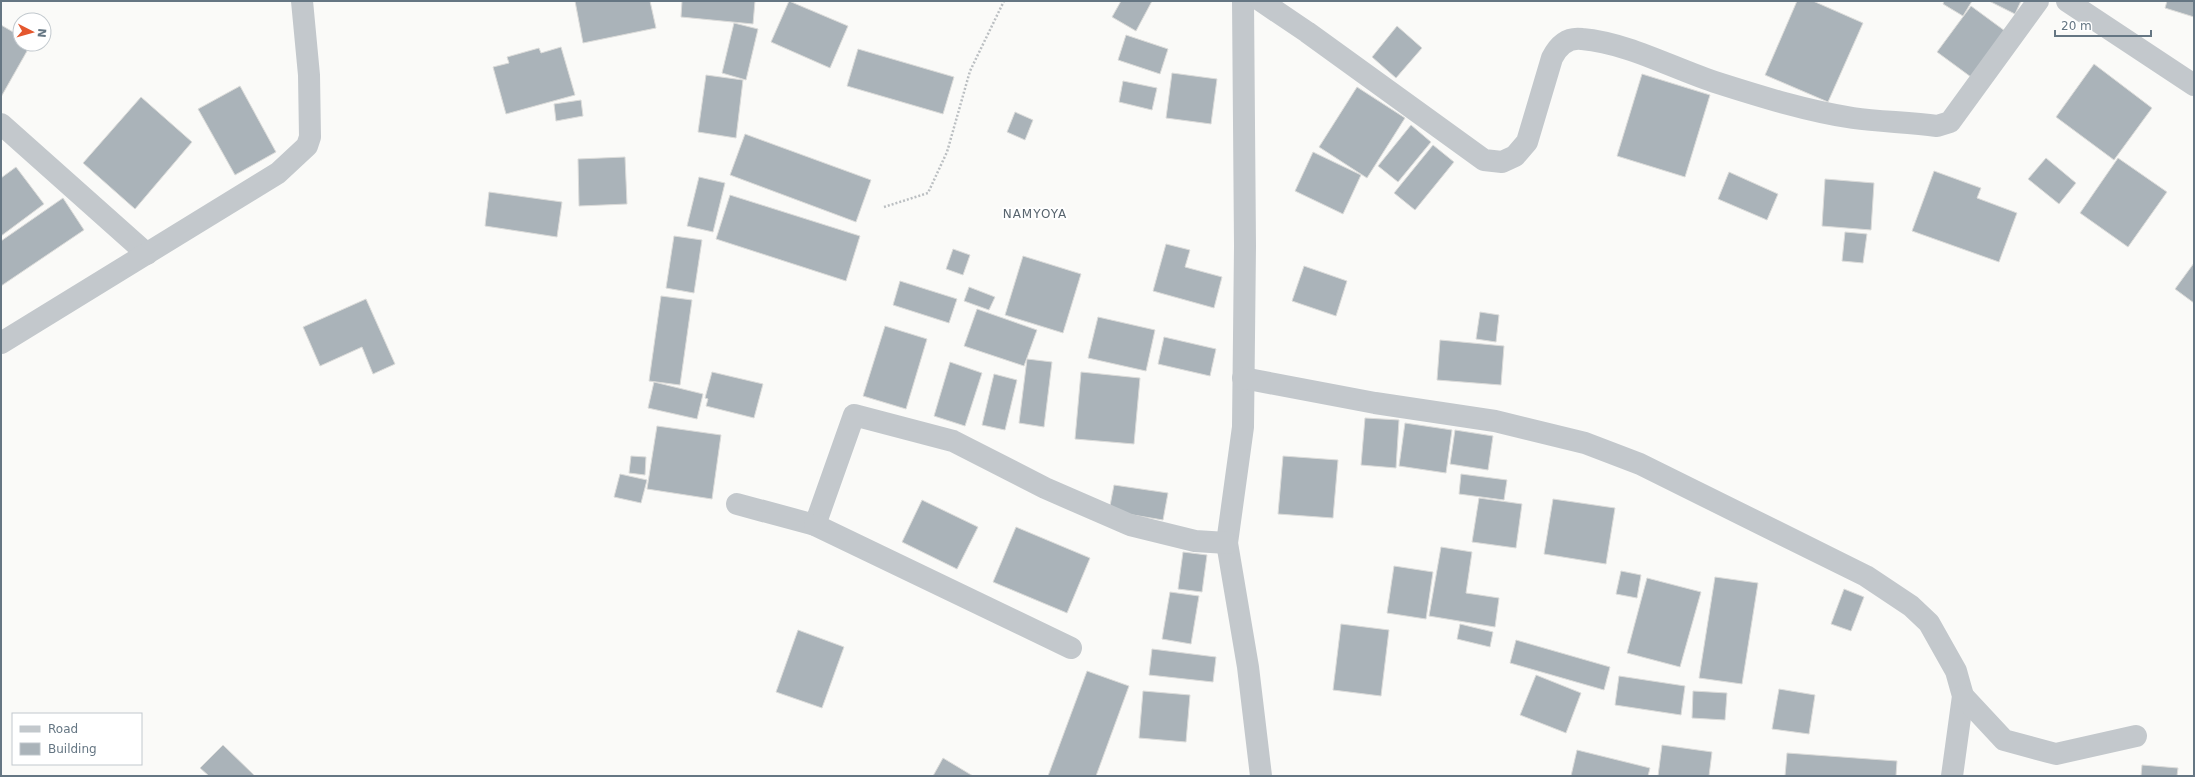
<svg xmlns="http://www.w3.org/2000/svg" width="2195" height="777" viewBox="0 0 2195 777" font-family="'DejaVu Sans',sans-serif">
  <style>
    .building { fill: #aab3b9; stroke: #dcdcda }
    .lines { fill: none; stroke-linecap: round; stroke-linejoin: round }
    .path { stroke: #bbbfc2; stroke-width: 2.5; stroke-dasharray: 2 2; stroke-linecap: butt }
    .minor { stroke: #c3c8cc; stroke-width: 22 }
    .labels { text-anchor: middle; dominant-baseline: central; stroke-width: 4; stroke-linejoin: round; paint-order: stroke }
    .quarter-label { font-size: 12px; letter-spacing: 1px; fill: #57646e; stroke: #fff }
  </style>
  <rect width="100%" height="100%" fill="#fafaf8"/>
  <g class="building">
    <polygon points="575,1 650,1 656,28 583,43"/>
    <polygon points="682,1 755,1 753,24 681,17"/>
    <polygon points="789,1 848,26 830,68 771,42"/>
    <polygon points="1121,1 1152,1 1136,31 1112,17"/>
    <polygon points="1797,1 1813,1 1863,23 1828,102 1765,75"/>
    <polygon points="1944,1 1972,1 1963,16 1943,4"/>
    <polygon points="1989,1 2021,1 2015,14"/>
    <polygon points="2167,1 2194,1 2194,17 2165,8"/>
    <polygon points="1971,6 2005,31 1971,77 1937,52"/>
    <polygon points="734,23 758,29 746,80 722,73"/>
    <polygon points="1,25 20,36 20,44 31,44 1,97"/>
    <polygon points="1397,26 1422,48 1396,78 1372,57"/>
    <polygon points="1126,35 1168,49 1160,74 1118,60"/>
    <polygon points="561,47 575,95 506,114 493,67 509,63 507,57 539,48 541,53"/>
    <polygon points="858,49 954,77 943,114 847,86"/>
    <polygon points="2094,64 2152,108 2114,160 2056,117"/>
    <polygon points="1172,73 1217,79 1211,124 1166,118"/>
    <polygon points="1642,74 1710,95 1685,177 1617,156"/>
    <polygon points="706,75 743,80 736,138 698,132"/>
    <polygon points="1123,81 1157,88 1152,110 1119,102"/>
    <polygon points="240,86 276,152 235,175 198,109"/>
    <polygon points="1357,87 1405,118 1367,178 1319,147"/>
    <polygon points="141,97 192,142 135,209 83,163"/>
    <polygon points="581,100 583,116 556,121 554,104"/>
    <polygon points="1015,112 1033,120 1025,140 1007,132"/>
    <polygon points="1411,125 1431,142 1398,182 1378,166"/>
    <polygon points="745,134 871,180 856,222 730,175"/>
    <polygon points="1433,145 1454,162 1415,210 1394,193"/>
    <polygon points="1313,152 1361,175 1343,214 1295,191"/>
    <polygon points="625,157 627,204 579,206 578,159"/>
    <polygon points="2046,158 2076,183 2059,204 2028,179"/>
    <polygon points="2118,158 2167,192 2128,247 2080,213"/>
    <polygon points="16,167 44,204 1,236 1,178"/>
    <polygon points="1934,171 1981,188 1977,198 2017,213 1999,262 1912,231"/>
    <polygon points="1729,172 1778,194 1767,220 1718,199"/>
    <polygon points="699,177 725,183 713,232 687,226"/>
    <polygon points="1825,179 1874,183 1871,230 1822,226"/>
    <polygon points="489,192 562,202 557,237 485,226"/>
    <polygon points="730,195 860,236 846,281 716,239"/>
    <polygon points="63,198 84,230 1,286 1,241"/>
    <polygon points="1845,232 1867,234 1863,263 1842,261"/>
    <polygon points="674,236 702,240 694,293 666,288"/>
    <polygon points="1166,244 1190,250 1185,267 1222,277 1214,308 1153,291"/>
    <polygon points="953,249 970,255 963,275 946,269"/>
    <polygon points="1023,256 1081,274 1063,333 1005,315"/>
    <polygon points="2194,263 2194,303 2175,289"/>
    <polygon points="1304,266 1347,281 1336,316 1292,301"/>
    <polygon points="900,281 957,299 949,323 893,305"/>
    <polygon points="969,287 995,297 989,310 964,301"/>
    <polygon points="661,296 692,300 680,385 649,381"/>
    <polygon points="366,299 395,364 373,374 362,347 320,366 303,327"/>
    <polygon points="977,309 1037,330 1024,366 964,346"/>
    <polygon points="1480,312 1499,315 1496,342 1476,339"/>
    <polygon points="1098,317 1155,330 1146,371 1088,358"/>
    <polygon points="885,326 927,339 906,409 863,396"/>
    <polygon points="1164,337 1216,349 1210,376 1158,364"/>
    <polygon points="1440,340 1504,346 1501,385 1437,380"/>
    <polygon points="1027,359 1052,362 1044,427 1019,423"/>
    <polygon points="950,362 982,373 965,426 934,416"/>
    <polygon points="712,372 763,384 754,418 706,406 708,399 705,398"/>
    <polygon points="1081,372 1140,378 1134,444 1075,439"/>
    <polygon points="994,374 1017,380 1005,430 982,425"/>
    <polygon points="654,382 703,394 697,419 648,408"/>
    <polygon points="1365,418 1399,420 1396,468 1361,465"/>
    <polygon points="1405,423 1452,430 1446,473 1399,466"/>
    <polygon points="657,426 721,435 712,499 647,489"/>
    <polygon points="1455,430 1493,436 1488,470 1450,464"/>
    <polygon points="631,456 646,457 645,475 629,473"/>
    <polygon points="1283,456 1338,460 1333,518 1278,514"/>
    <polygon points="620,474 647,480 641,503 614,497"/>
    <polygon points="1461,474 1507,480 1504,500 1459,494"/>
    <polygon points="1114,485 1168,493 1163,520 1109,511"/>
    <polygon points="1479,498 1522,504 1516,548 1472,542"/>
    <polygon points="1553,499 1615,508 1606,564 1544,554"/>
    <polygon points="922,500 978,527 957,569 902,542"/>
    <polygon points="1016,527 1090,558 1067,613 993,582"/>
    <polygon points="1441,547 1472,552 1466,593 1499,598 1495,627 1429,616"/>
    <polygon points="1183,552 1207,555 1202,592 1178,589"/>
    <polygon points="1394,566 1433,572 1426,619 1387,613"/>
    <polygon points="1621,571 1641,575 1637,598 1616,594"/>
    <polygon points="1715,577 1758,583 1742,684 1699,678"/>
    <polygon points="1647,578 1701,592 1680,667 1627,653"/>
    <polygon points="1844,589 1864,597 1851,631 1831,624"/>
    <polygon points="1170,592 1199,596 1191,644 1162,639"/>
    <polygon points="1341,624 1389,630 1381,696 1333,690"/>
    <polygon points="1460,624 1493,632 1490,647 1457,639"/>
    <polygon points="798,630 844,647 822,708 776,692"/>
    <polygon points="1516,640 1610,667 1604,690 1510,663"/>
    <polygon points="1152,649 1216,657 1213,682 1149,675"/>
    <polygon points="1087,671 1129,686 1096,776 1048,776"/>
    <polygon points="1536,675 1581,693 1566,733 1520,715"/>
    <polygon points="1619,676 1685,686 1681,715 1615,705"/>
    <polygon points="1779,689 1815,695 1809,734 1772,729"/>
    <polygon points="1143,691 1190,695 1186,742 1139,738"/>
    <polygon points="1693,691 1727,693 1725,720 1692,718"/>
    <polygon points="223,745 255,776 209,776 200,768"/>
    <polygon points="1662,745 1712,752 1709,776 1658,776"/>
    <polygon points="1577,750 1650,768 1648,776 1571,776"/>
    <polygon points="1787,753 1897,761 1896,776 1785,776"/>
    <polygon points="943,758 973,776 933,776"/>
    <polygon points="2142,765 2178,768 2177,776 2141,776"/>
  </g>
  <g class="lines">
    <polyline class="path" points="884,207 928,193 947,152 970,71 1004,1"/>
    <g class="minor">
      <polyline points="1243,1 1245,246 1243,427 1227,543 1248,667 1261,776"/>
      <path d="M1261 1 1307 32 1484 160 1502 162 1515 156 1527 142 1552 58C1558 46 1567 37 1582 39 1628 43 1674 69 1718 83 1762 97 1807 111 1853 118 1881 122 1909 122 1937 126L1950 122 2038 1"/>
      <polyline points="2067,1 2194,85"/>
      <polyline points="1,124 147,254"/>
      <polyline points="1,343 278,173 307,146 310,137 309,75 302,1"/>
      <polyline points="1243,378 1375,403 1495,421 1585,443 1640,464 1866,576 1911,606 1929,623 1956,671 1963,696 1952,776"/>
      <polyline points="737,504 815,525 854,415 953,441 1045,488 1130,525 1195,541 1227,543"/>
      <polyline points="815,525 1071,648"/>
      <polyline points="1963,696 2004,740 2056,754 2136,736"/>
    </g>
  </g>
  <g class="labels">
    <g class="quarter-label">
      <text x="1035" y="214">NAMYOYA</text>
    </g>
  </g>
  <rect width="2195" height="777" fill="none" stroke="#657683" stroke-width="4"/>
  <rect x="12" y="713" width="130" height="52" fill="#ffffff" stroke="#c1c8cd"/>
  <rect x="20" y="726" width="20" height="6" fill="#c3c8cc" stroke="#c1c8cd"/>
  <text x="48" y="733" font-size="12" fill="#657683">Road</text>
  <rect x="20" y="743" width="20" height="12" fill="#aab3b9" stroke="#c1c8cd"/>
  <text x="48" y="753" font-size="12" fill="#657683">Building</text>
  <g transform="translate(32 32) rotate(96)"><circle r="19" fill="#ffffff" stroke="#c1c8cd"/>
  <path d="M0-3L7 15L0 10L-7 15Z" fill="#e4572e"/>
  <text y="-6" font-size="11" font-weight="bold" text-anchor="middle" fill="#657683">N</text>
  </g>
  <path d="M2055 30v6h96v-6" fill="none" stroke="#657683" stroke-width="2"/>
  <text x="2061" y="30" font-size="12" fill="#657683" stroke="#ffffff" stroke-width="3" paint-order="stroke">20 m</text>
</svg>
